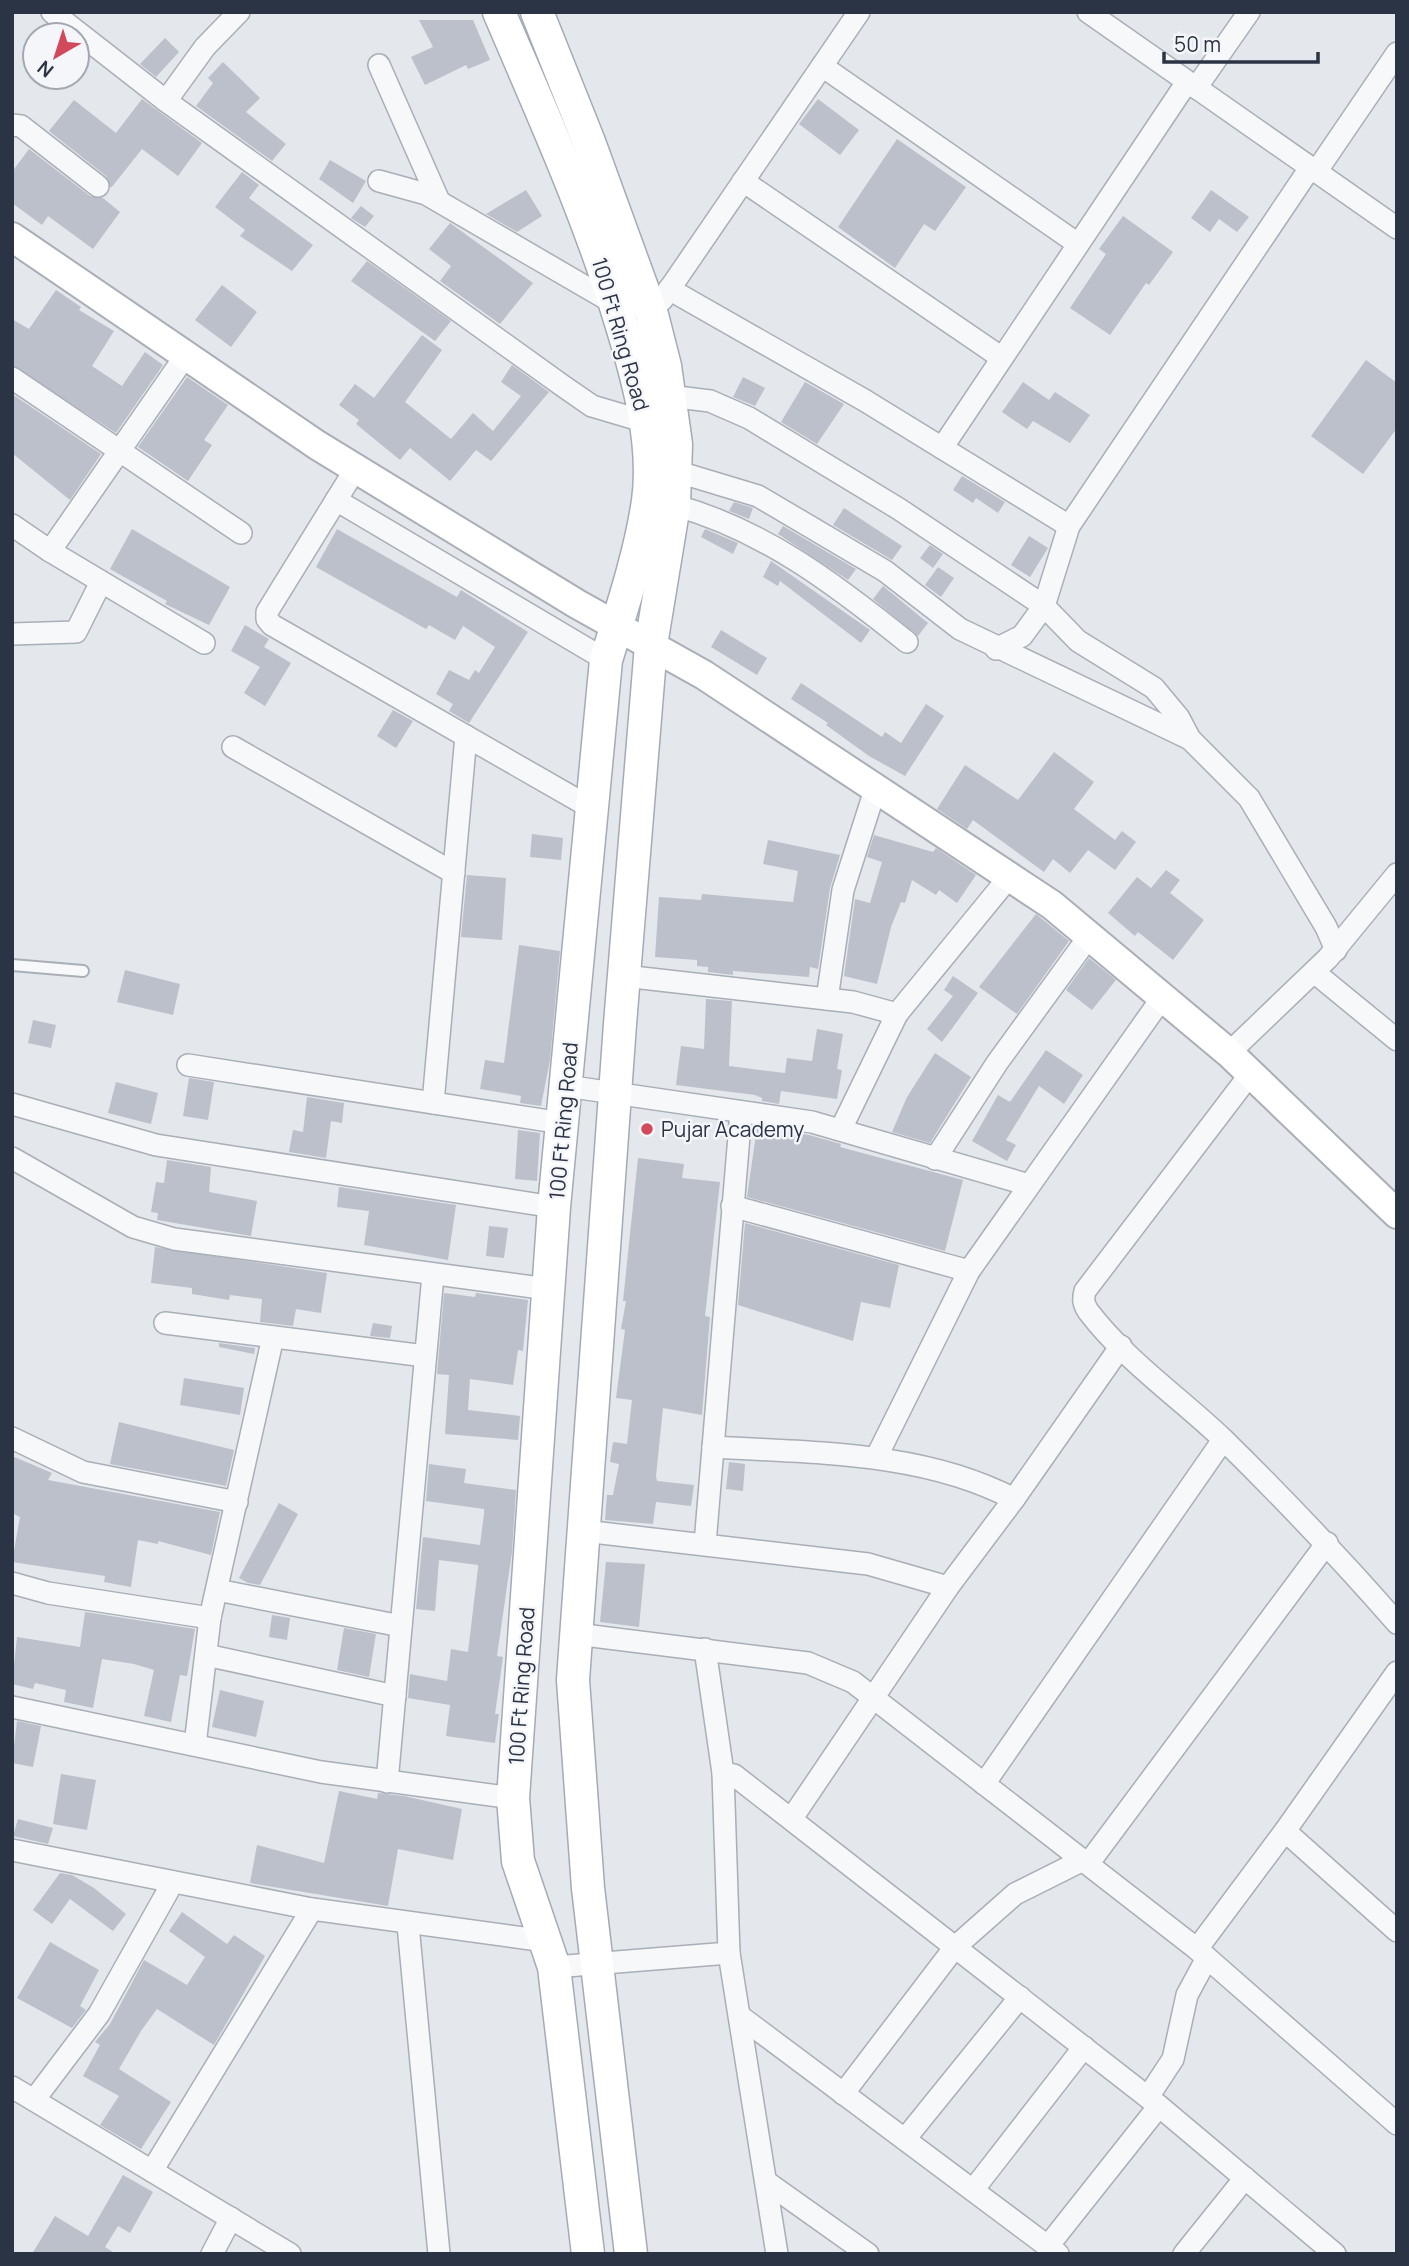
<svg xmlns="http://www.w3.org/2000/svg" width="1409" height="2266" viewBox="0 0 1409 2266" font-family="Manrope,sans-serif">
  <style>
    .building { fill: #bbc0ca }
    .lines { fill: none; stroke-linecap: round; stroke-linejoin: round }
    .lane-casing { stroke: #a9aeb7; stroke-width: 14 }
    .street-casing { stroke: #a9aeb7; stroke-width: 24 }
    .secondary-casing { stroke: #a9aeb7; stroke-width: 32 }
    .primary-casing { stroke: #a3abb8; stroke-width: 35 }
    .lane { stroke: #f7f8fa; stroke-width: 10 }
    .street { stroke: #f7f8fa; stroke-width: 21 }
    .secondary { stroke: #fff; stroke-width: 28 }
    .primary { stroke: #fff; stroke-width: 32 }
    .poi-dot { fill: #d1495b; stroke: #f4f6f9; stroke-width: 2.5 }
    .labels { text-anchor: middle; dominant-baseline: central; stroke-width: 5; stroke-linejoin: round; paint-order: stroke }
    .street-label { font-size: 21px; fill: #2b3445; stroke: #f4f6f9 }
    .poi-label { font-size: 21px; fill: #2b3445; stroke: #f4f6f9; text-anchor: start }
  </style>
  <rect width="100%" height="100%" fill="#e4e7ec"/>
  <g class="building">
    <polygon points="419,20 473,20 490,60 468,69 466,65 425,85 411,57 433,47"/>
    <polygon points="165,38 179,52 156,77 140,64"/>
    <polygon points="223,62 260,98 246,112 286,144 272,161 196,106 213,83 208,78"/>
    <polygon points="142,99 202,143 178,176 142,149 111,188 106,176 49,131 74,100 116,133"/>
    <polygon points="818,99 859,130 840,155 799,124"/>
    <polygon points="897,139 966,187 935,231 924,224 895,268 838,227"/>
    <polygon points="29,149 90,196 103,198 120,212 93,249 48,216 42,225 12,203 12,172"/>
    <polygon points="330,160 366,181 353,203 319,179"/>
    <polygon points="242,172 259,185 249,198 313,245 292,271 240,236 245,230 215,207"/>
    <polygon points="526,190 542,216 517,232 486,214"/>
    <polygon points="1211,190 1249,217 1237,232 1219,219 1210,232 1191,218"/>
    <polygon points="361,206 374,216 365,227 351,218"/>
    <polygon points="1123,216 1173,252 1149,285 1146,283 1110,335 1070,308 1106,254 1099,249"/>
    <polygon points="450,223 533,283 500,324 440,281 451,266 429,249"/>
    <polygon points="367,261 451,321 435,341 351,281"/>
    <polygon points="222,285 257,312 231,347 195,320"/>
    <polygon points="56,290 81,307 79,310 114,331 92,366 122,386 145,352 163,365 116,433 12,365 12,319 29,329"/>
    <polygon points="422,335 442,350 405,402 451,439 473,413 493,431 521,396 501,382 512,365 549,392 491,461 476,450 450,481 410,448 400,460 356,424 359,420 339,405 355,384 374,398"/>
    <polygon points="1366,360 1397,383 1397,428 1363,474 1311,436"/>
    <polygon points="187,377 228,405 204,440 212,445 188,481 138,447"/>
    <polygon points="743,377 765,388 755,406 733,397"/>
    <polygon points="805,382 844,404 817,444 781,422"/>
    <polygon points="1023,382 1049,400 1055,392 1090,415 1070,443 1033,421 1027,429 1002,412"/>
    <polygon points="12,394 101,454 70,500 12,453"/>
    <polygon points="962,476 1005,502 998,513 976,498 973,503 953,490"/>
    <polygon points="734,502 753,508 749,519 729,511"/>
    <polygon points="844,508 902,546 892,560 833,525"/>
    <polygon points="783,526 856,569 848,580 778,534"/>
    <polygon points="132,529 230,587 209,625 165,604 167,601 110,569"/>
    <polygon points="337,529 457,597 461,590 528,632 469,723 449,711 453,704 436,694 449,670 469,680 475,670 479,673 495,647 463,626 455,640 429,625 426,629 316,567"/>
    <polygon points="705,529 738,543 733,554 701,537"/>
    <polygon points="1029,536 1048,548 1030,577 1011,565"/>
    <polygon points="930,545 943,554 933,568 920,558"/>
    <polygon points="771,561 870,630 861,643 780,581 778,586 763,577"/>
    <polygon points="938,567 954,578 941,597 925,585"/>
    <polygon points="883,586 928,623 918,636 873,599"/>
    <polygon points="245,625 269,639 264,647 291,663 265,706 244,693 260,667 231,651"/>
    <polygon points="721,630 767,658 757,675 711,647"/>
    <polygon points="801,683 882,737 885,732 901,743 926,704 944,716 905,776 869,756 826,725 828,723 791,699"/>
    <polygon points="393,710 413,721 396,748 377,736"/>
    <polygon points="1054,752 1094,782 1074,809 1115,840 1122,831 1136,842 1115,870 1088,850 1070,873 1053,859 1044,872 973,820 967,829 937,809 965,765 1018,800"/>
    <polygon points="532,834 563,838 561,860 530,857"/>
    <polygon points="874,835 933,852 936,848 976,875 957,903 939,890 936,895 912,880 905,903 901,902 891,927 877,984 844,976 855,899 870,903 882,862 867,857"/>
    <polygon points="768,840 840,855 830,888 818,969 810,967 809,977 733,971 733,975 708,972 708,967 697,966 697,960 655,957 659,897 701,900 702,894 793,902 798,871 763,864"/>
    <polygon points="1166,870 1180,880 1170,893 1204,920 1173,960 1138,932 1135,936 1108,913 1137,877 1151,888"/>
    <polygon points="467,875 506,878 502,940 461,937"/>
    <polygon points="1036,914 1069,941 1017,1014 979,987"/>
    <polygon points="519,945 560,951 550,1060 541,1106 520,1103 521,1096 480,1089 485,1060 504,1063"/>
    <polygon points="1089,958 1116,980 1092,1010 1066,990"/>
    <polygon points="125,970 180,984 173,1015 117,1002"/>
    <polygon points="953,976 978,993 942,1042 927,1029 953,996 944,990"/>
    <polygon points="706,999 732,1001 729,1066 785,1073 787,1058 812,1061 817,1029 843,1034 837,1069 842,1070 837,1099 781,1091 779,1104 762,1101 762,1098 755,1095 676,1085 681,1046 704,1049"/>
    <polygon points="33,1020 56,1025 51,1048 28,1043"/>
    <polygon points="1046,1050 1083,1075 1064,1104 1039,1086 1006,1140 1016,1145 1007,1161 972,1141 998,1095 1010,1102"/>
    <polygon points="935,1053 971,1077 930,1143 892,1132 907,1097"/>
    <polygon points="189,1078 214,1082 208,1120 183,1116"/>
    <polygon points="116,1082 158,1093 151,1124 108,1113"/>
    <polygon points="307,1097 344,1103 342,1123 331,1121 326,1158 289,1152 293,1130 303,1132"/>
    <polygon points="757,1127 809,1135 841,1144 840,1147 963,1180 945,1251 747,1197"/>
    <polygon points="518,1130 540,1133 537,1181 515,1179"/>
    <polygon points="638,1158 684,1164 682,1178 720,1182 705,1316 710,1317 702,1415 663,1408 656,1476 657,1481 694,1485 691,1506 656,1502 653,1524 605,1520 607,1495 613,1495 619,1464 610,1462 613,1442 627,1444 632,1400 616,1398 625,1330 621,1329 626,1301 623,1301"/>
    <polygon points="167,1160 211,1167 209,1192 257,1201 251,1236 157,1220 158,1213 151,1212 156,1182 164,1183"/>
    <polygon points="339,1187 456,1205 448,1260 364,1245 369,1211 337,1207"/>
    <polygon points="745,1223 899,1265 890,1308 861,1302 853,1341 738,1305"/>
    <polygon points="489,1226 508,1228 504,1258 486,1256"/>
    <polygon points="155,1247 327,1273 321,1313 296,1309 293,1326 260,1322 262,1299 230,1295 229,1300 192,1294 192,1288 151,1283"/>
    <polygon points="444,1293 475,1297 476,1293 528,1300 523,1351 518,1350 513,1385 470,1379 468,1410 520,1416 518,1440 445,1434 449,1375 437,1374"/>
    <polygon points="373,1323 392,1326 390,1338 370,1336"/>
    <polygon points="219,1343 255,1348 254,1354 219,1347"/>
    <polygon points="184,1378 244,1388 240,1415 180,1405"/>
    <polygon points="119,1422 234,1450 226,1486 110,1464"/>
    <polygon points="12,1456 52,1473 48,1480 220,1512 211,1555 158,1541 158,1544 138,1540 131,1587 104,1582 105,1576 12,1562 20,1517 12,1513"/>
    <polygon points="729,1462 745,1464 743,1491 726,1489"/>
    <polygon points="429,1464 466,1469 464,1483 516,1490 512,1552 497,1656 503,1657 495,1714 499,1714 495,1743 446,1736 450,1705 408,1698 410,1674 447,1681 451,1649 468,1652 478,1568 478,1565 439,1560 435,1611 416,1609 423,1537 480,1545 484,1514 484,1509 426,1501"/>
    <polygon points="279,1503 298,1514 260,1585 248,1583 239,1578"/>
    <polygon points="606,1562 645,1564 639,1627 600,1622"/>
    <polygon points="85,1612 195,1629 187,1676 180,1675 171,1722 144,1716 154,1670 134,1664 102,1659 93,1708 64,1702 66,1690 35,1683 33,1689 12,1684 17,1637 80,1647"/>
    <polygon points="272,1615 290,1618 287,1640 269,1637"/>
    <polygon points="344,1628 376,1634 369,1677 337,1670"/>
    <polygon points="220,1690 264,1701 256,1737 212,1727"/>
    <polygon points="17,1721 41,1726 33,1767 12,1763"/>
    <polygon points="61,1774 96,1780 87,1830 53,1824"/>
    <polygon points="339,1791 377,1799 378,1793 404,1796 462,1809 453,1860 398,1849 388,1906 250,1883 257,1845 324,1863"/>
    <polygon points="18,1819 53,1828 48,1844 13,1836"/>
    <polygon points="60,1873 72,1875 94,1888 126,1914 113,1931 70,1899 52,1924 33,1910"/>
    <polygon points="182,1912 227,1944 234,1935 265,1956 214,2045 157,2009 141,2031 119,2069 171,2102 141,2149 100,2125 119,2096 83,2076 100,2045 95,2042 110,2024 144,1960 187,1985 205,1957 169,1931"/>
    <polygon points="50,1942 99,1970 80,2006 86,2010 72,2028 17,1998"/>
    <polygon points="123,2175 153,2192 130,2233 118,2226 105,2247 116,2254 32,2254 55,2216 88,2236"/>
  </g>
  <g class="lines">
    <defs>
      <polyline id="lane" points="12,965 83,971"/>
      <g id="street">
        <polyline points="52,12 166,101 563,386 592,406 646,422"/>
        <polyline points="1088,12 1397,228"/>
        <polyline points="379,65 439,201"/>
        <polyline points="822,66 1078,244"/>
        <polyline points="1196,88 1249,12"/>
        <polyline points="166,101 205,47 239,12"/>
        <polyline points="12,125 21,126 98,186"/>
        <polyline points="1310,168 1069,526 1044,606 1078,641 1154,688 1179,718 1190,739 1249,798 1326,927 1336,950"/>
        <polyline points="1316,172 1397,53"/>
        <polyline points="379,181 426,194 615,304"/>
        <polyline points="743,181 1002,358"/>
        <polyline points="669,289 864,400 1069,526"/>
        <polyline points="662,300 859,12"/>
        <polyline points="12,378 241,533"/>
        <polyline points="669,396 710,401 749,418 899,509 1044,606 1022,636 996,649"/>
        <polyline points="942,448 1187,82"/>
        <polyline points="356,468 267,612 267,619 272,625 593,809"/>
        <polyline points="675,471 758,496 885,571 960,629 1190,739"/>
        <polyline points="336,500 606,660"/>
        <path d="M674 505C764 530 835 584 907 642"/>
        <polyline points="12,525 50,551 204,643"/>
        <polyline points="50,551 186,355"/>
        <polyline points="12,634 76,632 101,582"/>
        <polyline points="233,747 454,873"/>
        <polyline points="1314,972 1397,1040"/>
        <polyline points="624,976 853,1002 897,1014"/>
        <polyline points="827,999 843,890 875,790"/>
        <polyline points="1229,1053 1328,958 1397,874"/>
        <polyline points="188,1065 562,1123"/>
        <path d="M1251 1073 1085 1291C1083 1299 1083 1303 1088 1311 1125 1360 1180 1398 1224 1440 1284 1499 1341 1559 1397 1623"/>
        <polyline points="566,1086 812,1122 1029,1185"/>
        <polyline points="433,1103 466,736"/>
        <polyline points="12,1104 156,1145 554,1207"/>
        <polyline points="841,1129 897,1014 1010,876"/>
        <polyline points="12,1158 133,1227 174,1239 548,1289"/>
        <polyline points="935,1159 997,1063 1090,935"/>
        <polyline points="732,1206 969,1271"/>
        <polyline points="165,1323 425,1356"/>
        <polyline points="12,1438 83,1472 237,1502"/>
        <path d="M713 1447C813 1453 923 1451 1014 1499"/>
        <polyline points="876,1458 969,1271 1164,995"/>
        <polyline points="584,1531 868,1564 948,1587"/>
        <polyline points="705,1544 741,1112"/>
        <polyline points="12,1583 48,1593 210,1618"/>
        <polyline points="217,1590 401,1626"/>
        <polyline points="576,1634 808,1663 853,1682 1197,1949 1397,2124"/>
        <polyline points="705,1649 723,1773"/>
        <polyline points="206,1655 395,1696"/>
        <polyline points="12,1707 321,1772 513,1798"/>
        <polyline points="195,1745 210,1618 273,1337"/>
        <polyline points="387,1782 433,1275"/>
        <polyline points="984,1784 1223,1440"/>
        <polyline points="792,1818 948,1587 1014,1499 1121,1346"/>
        <polyline points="1285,1831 1397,1931"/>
        <polyline points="12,1850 312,1909 545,1941"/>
        <polyline points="1088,1864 1327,1543"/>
        <polyline points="408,1925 439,2254"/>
        <polyline points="1197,1949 1285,1831 1397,1672"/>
        <polyline points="729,1953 777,2254"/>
        <polyline points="554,1967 729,1953 723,1773 734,1775 1159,2106 1335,2254"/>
        <polyline points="741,2017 1058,2254"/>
        <polyline points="12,2087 290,2254"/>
        <polyline points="843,2094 955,1947 1015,1894 1083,1860"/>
        <polyline points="1148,2097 1173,2059 1187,1995 1207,1958"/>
        <polyline points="34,2100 99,2014 173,1882"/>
        <polyline points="905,2139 1020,1997"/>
        <polyline points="152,2171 312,1909"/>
        <polyline points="768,2183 868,2254"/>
        <polyline points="973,2190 1084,2047"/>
        <polyline points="1048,2246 1159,2106"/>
        <polyline points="212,2254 231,2218"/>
        <polyline points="1184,2254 1245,2178"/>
      </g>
      <polyline id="secondary" points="12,237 317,445 577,604 704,675 1052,905 1229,1053 1397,1214"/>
      <g id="primary">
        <path d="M499 12C543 115 589 216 621 323 638 378 656 444 648 501 640 555 622 608 606 660L554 1207 513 1798 518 1861 554 1967 588 2254"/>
        <polyline points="537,12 589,142 652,315 665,366 676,444 674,505 651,645 620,1024 573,1680 588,1888 631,2254"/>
      </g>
    </defs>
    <use href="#lane" class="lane-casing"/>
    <use href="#street" class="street-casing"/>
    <use href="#secondary" class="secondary-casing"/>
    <use href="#primary" class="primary-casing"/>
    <use href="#lane" class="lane"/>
    <use href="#street" class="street"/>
    <use href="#secondary" class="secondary"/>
    <use href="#primary" class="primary"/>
  </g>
  <circle class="poi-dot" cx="647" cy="1129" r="7"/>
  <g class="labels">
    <g class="street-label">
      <text transform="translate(621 334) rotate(74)">100 Ft Ring Road</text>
      <text transform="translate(563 1121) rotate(-85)">100 Ft Ring Road</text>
      <text transform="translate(521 1686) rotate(-86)">100 Ft Ring Road</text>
    </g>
    <g class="poi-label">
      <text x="661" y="1129">Pujar Academy</text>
    </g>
  </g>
  <rect width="1409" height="2266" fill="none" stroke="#2b3445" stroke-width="28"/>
  <g transform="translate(56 56) rotate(219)"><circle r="33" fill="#f4f6f9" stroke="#a4a8b1" stroke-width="2"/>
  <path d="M0-5L12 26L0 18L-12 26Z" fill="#d1495b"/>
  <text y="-10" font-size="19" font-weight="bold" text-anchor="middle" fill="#2b3445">N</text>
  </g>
  <path d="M1164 52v10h154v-10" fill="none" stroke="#2b3445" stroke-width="3.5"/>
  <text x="1174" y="52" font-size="21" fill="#2b3445" stroke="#f4f6f9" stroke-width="5" paint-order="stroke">50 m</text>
</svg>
